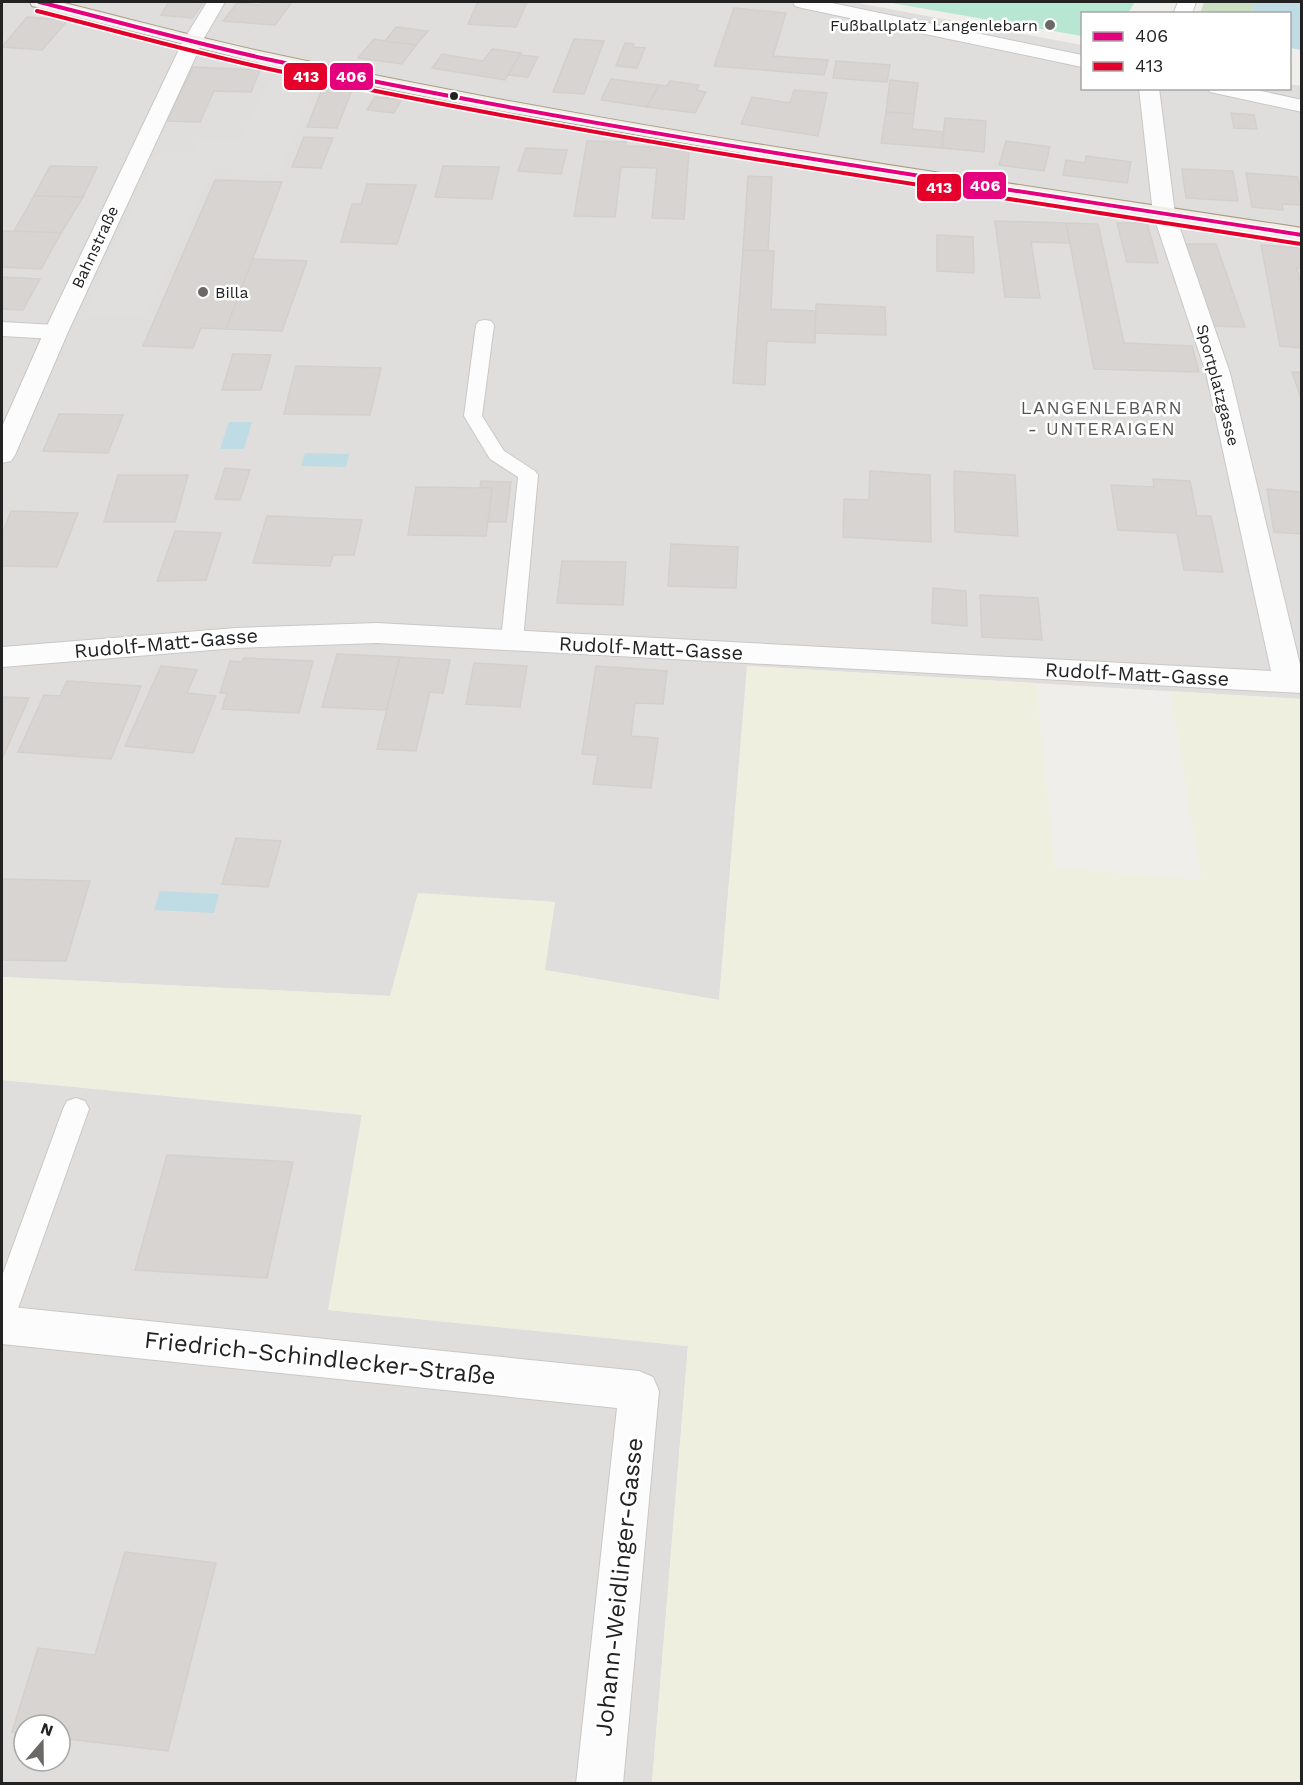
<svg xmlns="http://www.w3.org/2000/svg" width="1303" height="1785" viewBox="0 0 1303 1785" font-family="'Work Sans',sans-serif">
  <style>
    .residential { fill: #dfdedc; fill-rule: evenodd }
    .farmland { fill: #efefdf }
    .forest { fill: #cbdec1 }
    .pitch { fill: #b7e6d2 }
    .parking { fill: #e0dfde }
    .water { fill: #bfdbe3 }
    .building { fill: #d7d4d2; stroke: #d3d0cc; stroke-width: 1.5 }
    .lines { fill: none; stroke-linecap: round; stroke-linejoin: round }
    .service-casing { stroke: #c9c8c7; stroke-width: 2 }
    .minor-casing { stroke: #c9c8c7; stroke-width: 2 }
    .tertiary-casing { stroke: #c9c8c7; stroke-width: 2 }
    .primary-casing { stroke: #a79c86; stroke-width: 2 }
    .service { fill: #fdfcfc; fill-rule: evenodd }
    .minor { fill: #fdfcfc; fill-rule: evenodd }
    .tertiary { fill: #fdfcfc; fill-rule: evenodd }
    .primary { fill: #f3ede7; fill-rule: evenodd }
    .bus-1-casing { stroke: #fff; stroke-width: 7 }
    .bus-2-casing { stroke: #fff; stroke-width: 7 }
    .bus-1 { stroke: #e5007d; stroke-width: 4 }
    .bus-2 { stroke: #e4002b; stroke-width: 4 }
    .poi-dot { fill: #6a6968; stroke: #fff; stroke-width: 2 }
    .bus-dot { fill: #222; stroke: #fff; stroke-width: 2 }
    .labels { text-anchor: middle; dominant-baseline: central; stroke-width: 5; stroke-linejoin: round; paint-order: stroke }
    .far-poi-label { font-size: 16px; fill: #222; stroke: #fff; text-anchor: end }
    .far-street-label { font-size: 16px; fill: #222; stroke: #fff }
    .far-quarter-label { font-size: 18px; letter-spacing: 1.5px; fill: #555; stroke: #fff }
    .street-label { font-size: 20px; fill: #222; stroke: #fff }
    .near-street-label { font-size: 24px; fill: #222; stroke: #fff }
    .line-badge { stroke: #fff; stroke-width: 2 }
    .badge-label { font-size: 16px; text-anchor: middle; font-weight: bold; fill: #fff }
  </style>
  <rect width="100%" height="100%" fill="#f0eeeb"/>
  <g class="residential">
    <polygon points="2,2 852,2 1082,45 1082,88 1290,88 1290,84 1301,86 1301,699 748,666 719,1000 544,970 555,902 418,894 391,996 2,977"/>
    <path d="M2 1080 362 1115 329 1310 688 1346 652 1783H2ZM24 1725H60V1761H24Z"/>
  </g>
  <polygon class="farmland" points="747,666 1036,683 1055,868 1202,880 1170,691 1301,699 1301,1783 652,1783 688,1346 328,1310 362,1114 2,1080 2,977 390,996 418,893 555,902 545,970 719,1000"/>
  <polygon class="forest" points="1204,2 1255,2 1252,13 1200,14"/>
  <polygon class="pitch" points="886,2 885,2 1135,2 1128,13 1082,14 1082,36"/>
  <polygon class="parking" points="275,75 314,85 281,170 213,168 146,316 83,316 158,153 194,153 197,140 237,141"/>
  <g class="water">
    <polygon points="1255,2 1301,2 1301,50 1290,48 1290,14 1252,13"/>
    <polygon points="229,422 252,422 244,449 220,449"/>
    <polygon points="305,453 349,454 346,467 301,466"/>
    <polygon points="160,891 219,894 214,913 154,910"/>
  </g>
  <g class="building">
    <polygon points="169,2 204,2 192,18 161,15"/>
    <polygon points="262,2 292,2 275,25 223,21 237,3 260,5"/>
    <polygon points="478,2 527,2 516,27 468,24"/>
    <polygon points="734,8 786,13 773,56 828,60 824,75 714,66"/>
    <polygon points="27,17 68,20 42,50 2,47"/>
    <polygon points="396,27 428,31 416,45 385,41"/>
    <polygon points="374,39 385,41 416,45 402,64 358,58"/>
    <polygon points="574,39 604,41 584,94 553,92"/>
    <polygon points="625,43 634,44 633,47 645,48 637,68 616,66"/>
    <polygon points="492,49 521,53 505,80 432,68 442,54 483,61"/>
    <polygon points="520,55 538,57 528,77 508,75"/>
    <polygon points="836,61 890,65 887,82 833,78"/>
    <polygon points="193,67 260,70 251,92 214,91 200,122 167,121"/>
    <polygon points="611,79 659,85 647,107 601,100"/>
    <polygon points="890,80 918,83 914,114 886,112"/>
    <polygon points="670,81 699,85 696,90 706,92 695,113 647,107 659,85 667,86"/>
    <polygon points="323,87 353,88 337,128 307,127"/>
    <polygon points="794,90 827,93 818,136 741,124 752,97 790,103"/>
    <polygon points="375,97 402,99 394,113 367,110"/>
    <polygon points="886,112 914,114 912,129 943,132 942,148 881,143"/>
    <polygon points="1231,113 1254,115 1257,129 1234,128"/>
    <polygon points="945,118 986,121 984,152 942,148"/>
    <polygon points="304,137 333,138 321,168 292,167"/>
    <polygon points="587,141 626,142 626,146 676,148 689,151 684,219 652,218 657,168 621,167 615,217 574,216"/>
    <polygon points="1006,141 1050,147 1044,171 999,165"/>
    <polygon points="526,148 567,150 561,174 518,171"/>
    <polygon points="1086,156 1131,162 1127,183 1063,175 1066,160 1085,163"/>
    <polygon points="50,166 97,167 83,197 34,196"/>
    <polygon points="443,166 499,167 492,199 435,197"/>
    <polygon points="1182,169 1233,171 1238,201 1186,198"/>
    <polygon points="1246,173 1298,177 1302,205 1282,204 1283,210 1252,207"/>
    <polygon points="748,176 772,177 768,251 743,250"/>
    <polygon points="215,180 282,182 226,329 201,328 193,348 143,346"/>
    <polygon points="367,184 416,185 397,244 341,242 352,204 361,204"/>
    <polygon points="34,196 83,197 61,233 14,231"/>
    <polygon points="995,221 1066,223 1070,243 1031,242 1040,298 1005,297"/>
    <polygon points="1066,223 1098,224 1124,343 1192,346 1199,372 1094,369"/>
    <polygon points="1117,223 1147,223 1158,263 1127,262"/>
    <polygon points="2,231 14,231 61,233 41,269 2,267"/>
    <polygon points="937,235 973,237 974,273 937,271"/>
    <polygon points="1185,244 1216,244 1245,327 1211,326"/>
    <polygon points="1261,245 1302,248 1302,268 1297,268 1302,290 1302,348 1280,346"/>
    <polygon points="743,250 774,251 771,309 816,311 815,343 767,341 765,385 733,383"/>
    <polygon points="253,259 307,261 282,331 226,329"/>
    <polygon points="2,277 40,279 23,310 2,309"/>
    <polygon points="816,304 885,307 886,335 815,333"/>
    <polygon points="233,354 271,355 261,390 222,390"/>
    <polygon points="296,366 381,368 370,415 284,414"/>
    <polygon points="1292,372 1302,372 1302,401"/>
    <polygon points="59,414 123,415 108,453 43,451"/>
    <polygon points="225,468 250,470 240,500 215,499"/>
    <polygon points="870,471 930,475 931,542 843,537 844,499 869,500"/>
    <polygon points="954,471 1015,475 1018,536 955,532"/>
    <polygon points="118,475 188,475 175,522 104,522"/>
    <polygon points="1153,479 1190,481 1197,516 1211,516 1223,572 1184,570 1177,533 1118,530 1111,485 1154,487"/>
    <polygon points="481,481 511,482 506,522 488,522 492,488 480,488"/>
    <polygon points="416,487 492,488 486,536 408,535"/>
    <polygon points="1267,489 1302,492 1302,534 1274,532"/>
    <polygon points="11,511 78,513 57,567 2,566 2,535"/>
    <polygon points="267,516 362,520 354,555 333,555 330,566 253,563"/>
    <polygon points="175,531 221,533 206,580 157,581"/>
    <polygon points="671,544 738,547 736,588 668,586"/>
    <polygon points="562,561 626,562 623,605 557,603"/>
    <polygon points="933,588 966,591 967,626 932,623"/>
    <polygon points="980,595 1038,598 1042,640 982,637"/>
    <polygon points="337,654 400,657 386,710 322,707"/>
    <polygon points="400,657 450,660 443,693 430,692 416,751 377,749"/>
    <polygon points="244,658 313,661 299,713 222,709 227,693 220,693 230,661 242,662"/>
    <polygon points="474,663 527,666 520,707 466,704"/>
    <polygon points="161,666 197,670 187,693 216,696 193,753 125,746"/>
    <polygon points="596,666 667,671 663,704 635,703 631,736 658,738 651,788 593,784 598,755 582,754"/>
    <polygon points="67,681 141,686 111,759 18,752 44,695 60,696"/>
    <polygon points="2,697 29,698 2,759"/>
    <polygon points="236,838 281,841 268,887 222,884"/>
    <polygon points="2,879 90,881 66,961 2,960"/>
    <polygon points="167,1155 293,1162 267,1278 135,1270"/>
    <polygon points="125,1552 216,1563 168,1751 60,1738 60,1725 24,1725 24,1733 12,1732 38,1648 95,1655"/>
  </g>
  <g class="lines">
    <defs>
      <g id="service">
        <polygon points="485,320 491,321 494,325 482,416 504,451 535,471 538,475 523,640 519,645 512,647 505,645 501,640 518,477 490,459 464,416 476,325 479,321"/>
        <polygon points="76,1098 85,1101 89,1109 16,1314 12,1324 2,1327 2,1276 63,1109 67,1101"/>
      </g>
      <g id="minor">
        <polygon points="207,2 225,2 200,45 186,45 183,41"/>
        <polygon points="793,2 827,2 1082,55 1082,67 802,8 795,6"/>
        <polygon points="1178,2 1196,2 1192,14 1173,14"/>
        <polygon points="1139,88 1159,88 1175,214 1230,373 1302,673 1302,693 377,643 236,648 2,667 2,647 236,628 377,623 1271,671 1206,373 1153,214"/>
        <polygon points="1207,88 1248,88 1302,100 1302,112 1210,92"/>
        <polygon points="2,322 56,325 65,327 68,332 65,337 56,339 2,336"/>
        <polygon points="2,1306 639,1371 653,1377 659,1391 623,1784 576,1784 617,1408 2,1344"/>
      </g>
      <polygon id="tertiary" points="193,35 200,37 203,41 68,332 15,455 11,461 2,463 2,427 44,332 183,41 186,37"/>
      <path id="primary" d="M30 2H60C130 19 199 38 269 53 610 127 957 175 1302 228V242L787 161 478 107 267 65 32 6Z"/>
    </defs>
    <use href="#service" class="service-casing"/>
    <use href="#minor" class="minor-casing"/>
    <use href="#tertiary" class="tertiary-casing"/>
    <use href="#primary" class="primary-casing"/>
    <use href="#service" class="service"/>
    <use href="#minor" class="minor"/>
    <use href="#tertiary" class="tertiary"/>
    <use href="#primary" class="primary"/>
    <defs>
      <path id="bus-1" d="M39 2C116 21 193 43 271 60 612 133 958 181 1302 235"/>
      <path id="bus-2" d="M37 11C114 30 191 52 269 69 610 142 956 190 1301 244"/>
    </defs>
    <use href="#bus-1" class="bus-1-casing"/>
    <use href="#bus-2" class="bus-2-casing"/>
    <use href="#bus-1" class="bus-1"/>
    <use href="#bus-2" class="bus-2"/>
  </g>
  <g class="poi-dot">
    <circle cx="1050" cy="25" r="6"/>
    <circle cx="203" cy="292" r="6"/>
  </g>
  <circle class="bus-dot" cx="454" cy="96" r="5"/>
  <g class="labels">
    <g class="far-poi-label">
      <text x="1038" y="25">Fußballplatz Langenlebarn</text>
      <text x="215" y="292" text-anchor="start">Billa</text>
    </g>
    <g class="far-street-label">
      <text transform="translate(95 247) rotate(-65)">Bahnstraße</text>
      <text transform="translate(1218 385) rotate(75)">Sportplatzgasse</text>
    </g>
    <g class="far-quarter-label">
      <text x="1102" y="407">LANGENLEBARN<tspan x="1102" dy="21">- UNTERAIGEN</tspan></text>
    </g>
    <g class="street-label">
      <text transform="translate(166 643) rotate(-5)">Rudolf-Matt-Gasse</text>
      <text transform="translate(651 648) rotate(3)">Rudolf-Matt-Gasse</text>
      <text transform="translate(1137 674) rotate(3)">Rudolf-Matt-Gasse</text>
    </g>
    <g class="near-street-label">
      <text transform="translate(320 1358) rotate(6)">Friedrich-Schindlecker-Straße</text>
      <text transform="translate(619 1587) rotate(-84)">Johann-Weidlinger-Gasse</text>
    </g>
  </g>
  <g class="line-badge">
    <rect x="329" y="62" width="45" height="29" rx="6" fill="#e5007d"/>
    <rect x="283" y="62" width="45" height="29" rx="6" fill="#e4002b"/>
    <rect x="962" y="171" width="45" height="29" rx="6" fill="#e5007d"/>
    <rect x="916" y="173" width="46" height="29" rx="6" fill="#e4002b"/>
  </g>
  <g class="badge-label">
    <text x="351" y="82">406</text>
    <text x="306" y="82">413</text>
    <text x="985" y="191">406</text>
    <text x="939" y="193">413</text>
  </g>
  <rect width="1303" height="1785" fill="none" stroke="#222222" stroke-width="6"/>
  <rect x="1081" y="12" width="210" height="78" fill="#ffffff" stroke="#a7a7a7" stroke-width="1.5"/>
  <rect x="1093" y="32" width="30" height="9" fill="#e5007d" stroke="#a7a7a7" stroke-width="1.5"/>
  <text x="1135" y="42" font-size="18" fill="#222222">406</text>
  <rect x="1093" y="62" width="30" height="9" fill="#e4002b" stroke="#a7a7a7" stroke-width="1.5"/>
  <text x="1135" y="72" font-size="18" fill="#222222">413</text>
  <g transform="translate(42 1743) rotate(20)"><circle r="28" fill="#ffffff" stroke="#a7a7a7" stroke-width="1.5"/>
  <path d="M0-4.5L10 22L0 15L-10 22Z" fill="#6a6968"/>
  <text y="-9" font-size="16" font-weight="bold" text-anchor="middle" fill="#222222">N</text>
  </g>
</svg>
